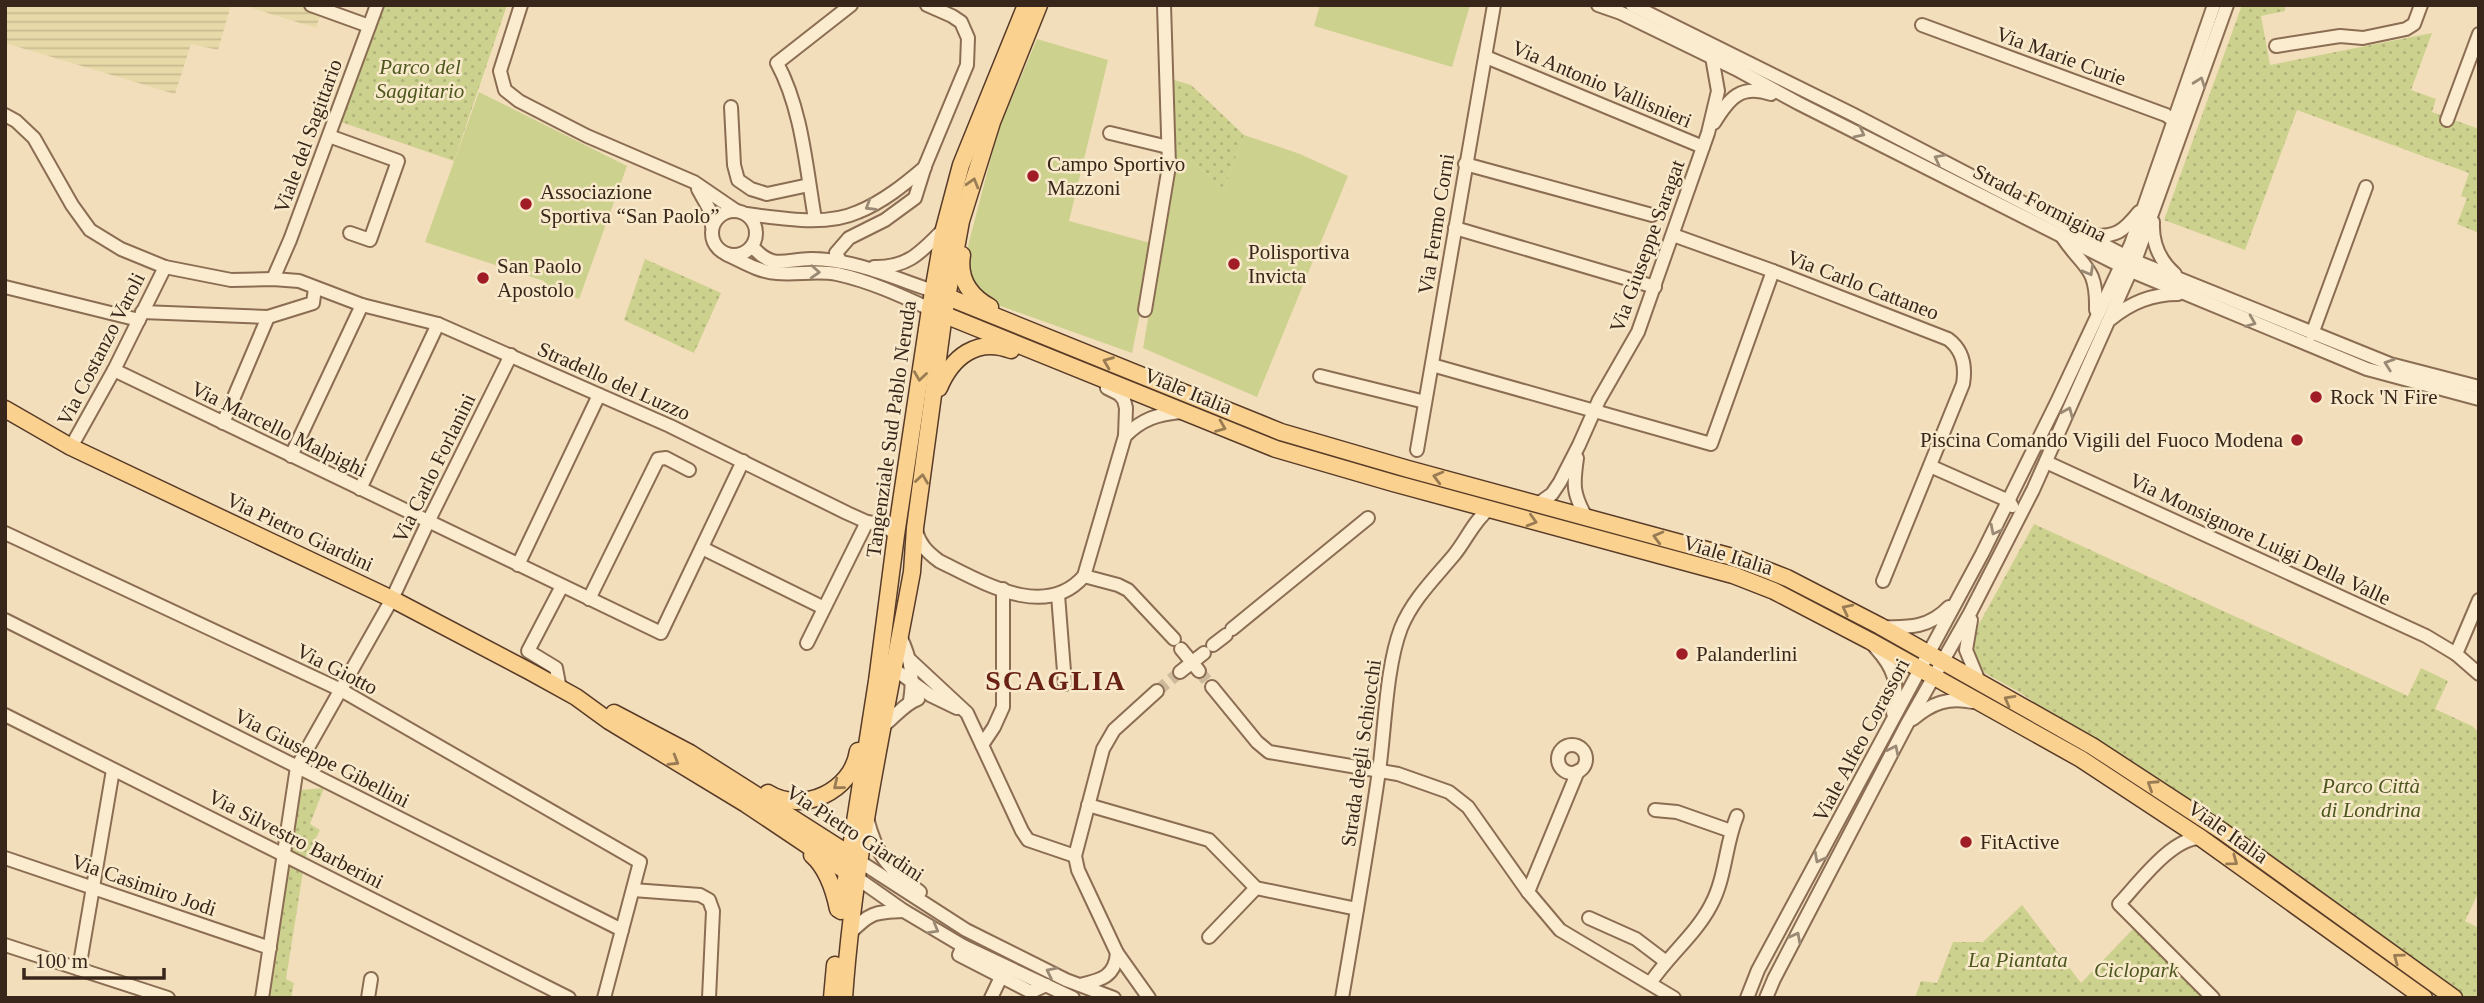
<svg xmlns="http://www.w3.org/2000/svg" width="2484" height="1003" viewBox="0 0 2484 1003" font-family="Georgia,serif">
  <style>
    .farmland { fill: url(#farmland-rules) }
    .park { fill: url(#park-dots) }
    .garden { fill: #cdd18e }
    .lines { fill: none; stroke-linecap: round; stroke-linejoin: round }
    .minor-tunnel { stroke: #cdb99b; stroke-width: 12; stroke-dasharray: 12 6; stroke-linecap: butt }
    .minor-casing { stroke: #8b6d53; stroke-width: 16 }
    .major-casing { stroke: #583b29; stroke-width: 19 }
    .minor { stroke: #fceccf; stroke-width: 12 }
    .major { stroke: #fad18e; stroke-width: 16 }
    .oneway { stroke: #9a8974 }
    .oneway2 { stroke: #997c54 }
    .poi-dot { fill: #a01d27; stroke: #f9e9cb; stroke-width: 2.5 }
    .labels { text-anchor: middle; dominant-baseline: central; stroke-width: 5; stroke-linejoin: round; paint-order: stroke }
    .street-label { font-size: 21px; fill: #38261a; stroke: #f9e9cb }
    .park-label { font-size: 21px; font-style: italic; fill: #4c571e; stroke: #f9e9cb }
    .poi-label { font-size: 21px; fill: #38261a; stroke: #f9e9cb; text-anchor: start }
    .district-label { font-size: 28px; font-weight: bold; letter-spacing: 2px; fill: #692115; stroke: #f9e9cb }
  </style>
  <defs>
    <pattern id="farmland-rules" width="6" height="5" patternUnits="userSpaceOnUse" patternTransform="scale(1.75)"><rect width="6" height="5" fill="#e8daa8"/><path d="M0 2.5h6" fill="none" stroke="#c8bb90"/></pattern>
    <pattern id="park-dots" width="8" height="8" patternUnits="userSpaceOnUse" patternTransform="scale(1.75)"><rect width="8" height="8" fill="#cdd18e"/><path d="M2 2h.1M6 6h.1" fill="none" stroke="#b1b37a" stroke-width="1.8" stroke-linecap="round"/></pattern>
  </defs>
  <rect width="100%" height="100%" fill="#f2debb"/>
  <g class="farmland">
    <polygon points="5,5 231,5 218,50 191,44 175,94 5,43"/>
    <polygon points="242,5 300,5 321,12 316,28"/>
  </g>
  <g class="park">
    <polygon points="385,5 507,5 454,161 341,122"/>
    <polygon points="2242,5 2285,5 2285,11 2261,16 2270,65 2432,33 2411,90 2436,99 2432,112 2479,129 2479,233 2457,224 2467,198 2461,196 2469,173 2297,110 2245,250 2164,220"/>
    <polygon points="1171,79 1191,85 1244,135 1224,189 1173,145"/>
    <polygon points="645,259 721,293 694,353 624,320"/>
    <polygon points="2034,524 2408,696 2421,668 2448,681 2435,709 2472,726 2479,732 2479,891 2465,921 2479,928 2479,998 2462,998 2164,784 2053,716 2021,693 1981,671 1970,645 1973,635"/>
    <polygon points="324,788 310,824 320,830 305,859 286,979 294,983 291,998 266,998 300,790"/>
    <polygon points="2022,905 2081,983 2134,928 2196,987 2203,998 1915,998 1921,981 1937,983 1953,942 1983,942"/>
  </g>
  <g class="garden">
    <polygon points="1320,5 1470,5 1452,67 1314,26"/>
    <path d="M1037 39 1108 60 1069 221 1154 244 1132 353 998 305C970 292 963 271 969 242L998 131Z"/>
    <polygon points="479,92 627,166 579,299 544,286 544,281 425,242"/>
    <polygon points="1244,135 1300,154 1348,176 1257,397 1143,348 1173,175 1173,145 1224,189"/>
  </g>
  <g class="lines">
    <g class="minor-tunnel">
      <polyline points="1199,671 1212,687"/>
      <polyline points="1157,691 1180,672"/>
    </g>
    <defs>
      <g id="minor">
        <polyline points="311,5 369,26"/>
        <polyline points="521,5 500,71 505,90 519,101 587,136 694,182 735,210"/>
        <polyline points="1598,5 1621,13 1736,69 1798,103 2131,271 2367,369 2479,399"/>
        <polyline points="1632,5 1852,114 2135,261 2390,364 2479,387"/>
        <polyline points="1922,25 2166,115 2174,121 2178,121"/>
        <polyline points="2276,46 2340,36 2363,38 2406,29 2414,24 2421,5"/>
        <polyline points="1486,57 1703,147"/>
        <polyline points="731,107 734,165 738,180 751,189 767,194 809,185"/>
        <polyline points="5,115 16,121 34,138 72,205 90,230 121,249 165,267 231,280 273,279 299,281 362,305 438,324 670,426 847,513 867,522 885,525 896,535"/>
        <polyline points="2447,120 2479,34"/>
        <path d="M1714 123C1729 98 1741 84 1771 94"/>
        <polyline points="1110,133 1168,147"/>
        <polyline points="329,136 398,161 370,240 350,233"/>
        <polyline points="1465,164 1652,215"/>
        <polyline points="698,189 712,214 712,226"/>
        <circle cx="734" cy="233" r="22"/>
        <path d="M746 214C780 218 825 227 858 212 883 202 905 184 925 167"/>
        <path d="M815 219C806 167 802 109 777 63L851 5"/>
        <path d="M2153 222C2152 243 2159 260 2175 274"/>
        <polyline points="1455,228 1655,287"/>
        <path d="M1673 235 1773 271 1948 339C1963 350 1966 366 1963 384L1883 581"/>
        <path d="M2090 236C2116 237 2123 232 2139 212"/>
        <path d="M2063 238C2084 269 2097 266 2096 310"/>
        <path d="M752 246C773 271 785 259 811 259 853 259 894 278 933 291"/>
        <path d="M726 254C743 262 759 272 777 273 797 275 817 270 837 274 869 281 900 295 930 309"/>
        <polyline points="840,261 836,253 849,238 885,220 915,198 925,166 967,65 968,38 961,22 952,16 927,5"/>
        <path d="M874 267C908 268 921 252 944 229"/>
        <polyline points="273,279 290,240 377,5"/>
        <polyline points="5,287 139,320"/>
        <polyline points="1145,310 1169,166 1164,5"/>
        <polyline points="142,312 268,317 313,303 315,288"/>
        <path d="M2111 319C2130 303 2153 294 2178 294"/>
        <polyline points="2312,334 2366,187"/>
        <polyline points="1432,365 1711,444 1773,271"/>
        <polyline points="114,370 661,633 743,461"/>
        <polyline points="1320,376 1425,402"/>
        <polyline points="223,423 268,317"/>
        <path d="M1125 436C1142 419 1158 414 1181 412"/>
        <polyline points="71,447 114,370 165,267"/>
        <polyline points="1417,450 1494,5"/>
        <polyline points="291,456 362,305"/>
        <path d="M1577 458C1573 485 1573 494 1586 517"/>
        <polyline points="2046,462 2426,636 2456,654 2479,674"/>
        <polyline points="1930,466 2009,501 2012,506"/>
        <polyline points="360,489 438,324"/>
        <polyline points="1538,504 1552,494 1560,482 1579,445 1599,400 1638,332 1708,133 1718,91 1712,57"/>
        <path d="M916 531C920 545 927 552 939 561 982 582 1045 621 1084 576L1125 436 1126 408 1124 400 1119 394 1107 388"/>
        <polyline points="5,533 341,690 640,862 604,998"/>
        <polyline points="702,548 824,608"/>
        <polyline points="518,565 599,395"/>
        <polyline points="1084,576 1118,585 1128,590 1174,639"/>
        <polyline points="1058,595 1065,684"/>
        <polyline points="589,599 658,459 666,458 689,470"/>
        <polyline points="5,620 622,930"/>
        <polyline points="1971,620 1966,650 1980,684"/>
        <path d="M1883 627C1910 628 1930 627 1949 607"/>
        <polyline points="1232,629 1368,518"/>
        <path d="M900 636C911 659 914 677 910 701"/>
        <polyline points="807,643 867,522"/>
        <polyline points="1213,645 1226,635"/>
        <path d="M1875 647C1895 669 1899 683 1893 713"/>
        <polyline points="1181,649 1199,671"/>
        <polyline points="2456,654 2479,600"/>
        <polyline points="910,660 967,713 1022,831 1028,840 1075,856"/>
        <polyline points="894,669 930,695 957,708"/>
        <polyline points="1180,672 1204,653"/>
        <polyline points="1212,687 1257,742 1269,752 1398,774 1449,792 1468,807 1528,892 1560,930 1674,998"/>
        <polyline points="560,689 556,668 528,651 562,586"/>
        <polyline points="5,715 569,998"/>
        <path d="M1913 719C1932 703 1948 697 1973 702"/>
        <path d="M883 726C894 718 905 703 918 699"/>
        <polyline points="982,745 994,727 1003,707 1003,589"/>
        <circle cx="1572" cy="759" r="14"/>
        <polyline points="1088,805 1209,840 1256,888 1357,909"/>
        <polyline points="1655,810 1677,812 1731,831"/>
        <path d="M867 818C877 858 888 867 920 892"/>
        <path d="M2201 838C2172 837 2138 884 2119 904L2213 998"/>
        <polyline points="5,858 270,948"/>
        <polyline points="859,861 966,930 1066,980 1114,998"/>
        <polyline points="857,878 904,911 963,946 1073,998"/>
        <polyline points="633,890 700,895 709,900 713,911 709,998"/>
        <polyline points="1528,892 1578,771"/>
        <polyline points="1589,918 1636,939 1665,961"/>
        <path d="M849 934C870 913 873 912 904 911"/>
        <polyline points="1209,937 1256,888"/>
        <polyline points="5,945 168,998"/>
        <polyline points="963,946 959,955 1031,992 1046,985"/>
        <polyline points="79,969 113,770"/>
        <path d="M1651 982C1669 955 1696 934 1711 905 1726 877 1725 845 1737 816"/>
        <path d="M1080 985C1101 980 1115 977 1117 953"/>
        <polyline points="262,998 297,767 392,599 428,522 511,355"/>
        <polyline points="368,998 371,979"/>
        <polyline points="991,998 1001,977"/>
        <polyline points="1149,998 1117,953 1078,870 1075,856 1103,749 1114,730 1157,691"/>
        <path d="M1342 998C1355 922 1368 847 1379 771 1385 729 1386 667 1401 628 1413 599 1434 579 1454 555 1467 539 1473 522 1489 509"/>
        <polyline points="1747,998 1758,970 1982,554 2057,402 2131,244 2214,5"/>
        <polyline points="1766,998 1774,979 1907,724 1970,613 2033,490 2135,261 2227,5"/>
      </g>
      <g id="major">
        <path d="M962 255C958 279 970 296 990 307"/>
        <polyline points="933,291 1281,432 1408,469 1736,558 1787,578 1880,626 2092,746 2222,831 2454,998"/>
        <polyline points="930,309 1276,449 1393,483 1733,575 1774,591 1870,641 2081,759 2201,838 2424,998"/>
        <path d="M939 388C952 357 977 337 1011 350"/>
        <polyline points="5,409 71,447 392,599 529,671 576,697 609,721 746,804 852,875"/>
        <polyline points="614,713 690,753 855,858"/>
        <path d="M768 793C802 814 852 792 858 751"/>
        <path d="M812 855C827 868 834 890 838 909"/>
        <polyline points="841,911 877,681 896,535 930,309 944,229 961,165 1026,5"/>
        <polyline points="832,998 835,965"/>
        <path d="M844 998C854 854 886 713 912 572L915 528 944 314 961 221 992 122 1039 5"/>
      </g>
    </defs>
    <use href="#minor" class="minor-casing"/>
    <use href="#major" class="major-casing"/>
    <use href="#minor" class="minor"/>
    <use href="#major" class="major"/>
  </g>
  <defs><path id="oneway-chevron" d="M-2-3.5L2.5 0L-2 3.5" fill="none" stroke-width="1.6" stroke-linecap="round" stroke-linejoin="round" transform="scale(1.75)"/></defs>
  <g class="oneway">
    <use href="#oneway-chevron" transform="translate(2200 82) rotate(-70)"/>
    <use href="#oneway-chevron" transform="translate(1860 133) rotate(27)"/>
    <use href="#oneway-chevron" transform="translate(1939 159) rotate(-152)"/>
    <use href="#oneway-chevron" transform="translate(870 206) rotate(149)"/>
    <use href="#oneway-chevron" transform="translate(2089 271) rotate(61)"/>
    <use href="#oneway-chevron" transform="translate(815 272) rotate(3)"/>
    <use href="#oneway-chevron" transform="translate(2251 322) rotate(22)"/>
    <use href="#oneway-chevron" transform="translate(2389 364) rotate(-161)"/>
    <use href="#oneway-chevron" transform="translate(2068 412) rotate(-67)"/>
    <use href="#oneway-chevron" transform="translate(1995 530) rotate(117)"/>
    <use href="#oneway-chevron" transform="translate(1894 750) rotate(-64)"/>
    <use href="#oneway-chevron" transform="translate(1819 858) rotate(118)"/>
    <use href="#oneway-chevron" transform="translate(934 929) rotate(30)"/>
    <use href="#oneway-chevron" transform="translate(1796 937) rotate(-62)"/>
    <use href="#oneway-chevron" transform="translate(1051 972) rotate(-154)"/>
  </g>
  <g class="oneway2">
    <use href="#oneway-chevron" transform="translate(973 183) rotate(-74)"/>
    <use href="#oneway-chevron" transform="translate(1108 362) rotate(-158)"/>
    <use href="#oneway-chevron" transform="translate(920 376) rotate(98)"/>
    <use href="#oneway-chevron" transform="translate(1221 427) rotate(22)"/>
    <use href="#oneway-chevron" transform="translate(1438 477) rotate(-165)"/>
    <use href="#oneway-chevron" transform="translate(922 479) rotate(-82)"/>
    <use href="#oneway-chevron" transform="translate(1532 521) rotate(16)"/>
    <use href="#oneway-chevron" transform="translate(1658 537) rotate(-165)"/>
    <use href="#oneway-chevron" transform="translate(1847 609) rotate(-153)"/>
    <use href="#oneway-chevron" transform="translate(2009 700) rotate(-151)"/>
    <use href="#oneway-chevron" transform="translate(674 761) rotate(31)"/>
    <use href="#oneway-chevron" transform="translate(838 785) rotate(141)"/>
    <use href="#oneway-chevron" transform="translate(2152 785) rotate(-147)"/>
    <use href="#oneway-chevron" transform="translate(2233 861) rotate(36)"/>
    <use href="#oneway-chevron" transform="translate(2398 958) rotate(-144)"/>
  </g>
  <g class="poi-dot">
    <circle cx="1033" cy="176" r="7"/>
    <circle cx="526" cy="204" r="7"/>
    <circle cx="1234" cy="264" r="7"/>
    <circle cx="483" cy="278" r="7"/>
    <circle cx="2316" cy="397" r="7"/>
    <circle cx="2297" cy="440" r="7"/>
    <circle cx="1682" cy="654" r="7"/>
    <circle cx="1966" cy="842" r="7"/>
  </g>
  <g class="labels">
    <g class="street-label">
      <text transform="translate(2061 56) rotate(20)">Via Marie Curie</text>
      <text transform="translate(1602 84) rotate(23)">Via Antonio Vallisnieri</text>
      <text transform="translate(308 136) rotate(-70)">Viale del Sagittario</text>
      <text transform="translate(2040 203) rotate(27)">Strada Formigina</text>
      <text transform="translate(1436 224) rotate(-81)">Via Fermo Corni</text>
      <text transform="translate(1647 246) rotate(-70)">Via Giuseppe Saragat</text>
      <text transform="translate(1863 285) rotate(21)">Via Carlo Cattaneo</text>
      <text transform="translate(101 349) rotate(-63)">Via Costanzo Varoli</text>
      <text transform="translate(614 381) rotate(24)">Stradello del Luzzo</text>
      <text transform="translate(1188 391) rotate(22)">Viale Italia</text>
      <text transform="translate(279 429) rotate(26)">Via Marcello Malpighi</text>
      <text transform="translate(891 429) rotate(-82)">Tangenziale Sud Pablo Neruda</text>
      <text transform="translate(434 468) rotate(-64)">Via Carlo Forlanini</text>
      <text transform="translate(300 532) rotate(25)">Via Pietro Giardini</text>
      <text transform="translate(2260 539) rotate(25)">Via Monsignore Luigi Della Valle</text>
      <text transform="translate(1728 555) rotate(17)">Viale Italia</text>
      <text transform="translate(337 669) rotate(27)">Via Giotto</text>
      <text transform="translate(1861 740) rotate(-62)">Viale Alfeo Corassori</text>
      <text transform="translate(1361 753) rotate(-82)">Strada degli Schiocchi</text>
      <text transform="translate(322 758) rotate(27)">Via Giuseppe Gibellini</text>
      <text transform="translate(2228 832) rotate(35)">Viale Italia</text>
      <text transform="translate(855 833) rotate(33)">Via Pietro Giardini</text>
      <text transform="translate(296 839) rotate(27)">Via Silvestro Barberini</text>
      <text transform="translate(144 885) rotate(19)">Via Casimiro Jodi</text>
    </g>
    <g class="park-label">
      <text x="420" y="67">Parco del<tspan x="420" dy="24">Saggitario</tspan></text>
      <text x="2371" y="786">Parco Città<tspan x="2371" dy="24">di Londrina</tspan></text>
      <text x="2018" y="960">La Piantata</text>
      <text x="2136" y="970">Ciclopark</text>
    </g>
    <g class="poi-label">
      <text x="1047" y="164">Campo Sportivo<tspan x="1047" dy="24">Mazzoni</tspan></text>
      <text x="540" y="192">Associazione<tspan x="540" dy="24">Sportiva “San Paolo”</tspan></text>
      <text x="1248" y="252">Polisportiva<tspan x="1248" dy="24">Invicta</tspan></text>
      <text x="497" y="266">San Paolo<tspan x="497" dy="24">Apostolo</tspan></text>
      <text x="2330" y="397">Rock 'N Fire</text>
      <text x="2283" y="440" text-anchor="end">Piscina Comando Vigili del Fuoco Modena</text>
      <text x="1696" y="654">Palanderlini</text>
      <text x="1980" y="842">FitActive</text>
    </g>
    <g class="district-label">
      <text x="1056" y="680">SCAGLIA</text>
    </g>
  </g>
  <rect width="2484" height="1003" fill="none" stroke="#38261a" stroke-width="14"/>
  <path d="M24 968v10h140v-10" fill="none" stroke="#38261a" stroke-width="3.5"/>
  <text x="35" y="968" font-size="21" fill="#38261a" stroke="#f9e9cb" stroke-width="5" paint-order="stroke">100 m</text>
</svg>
